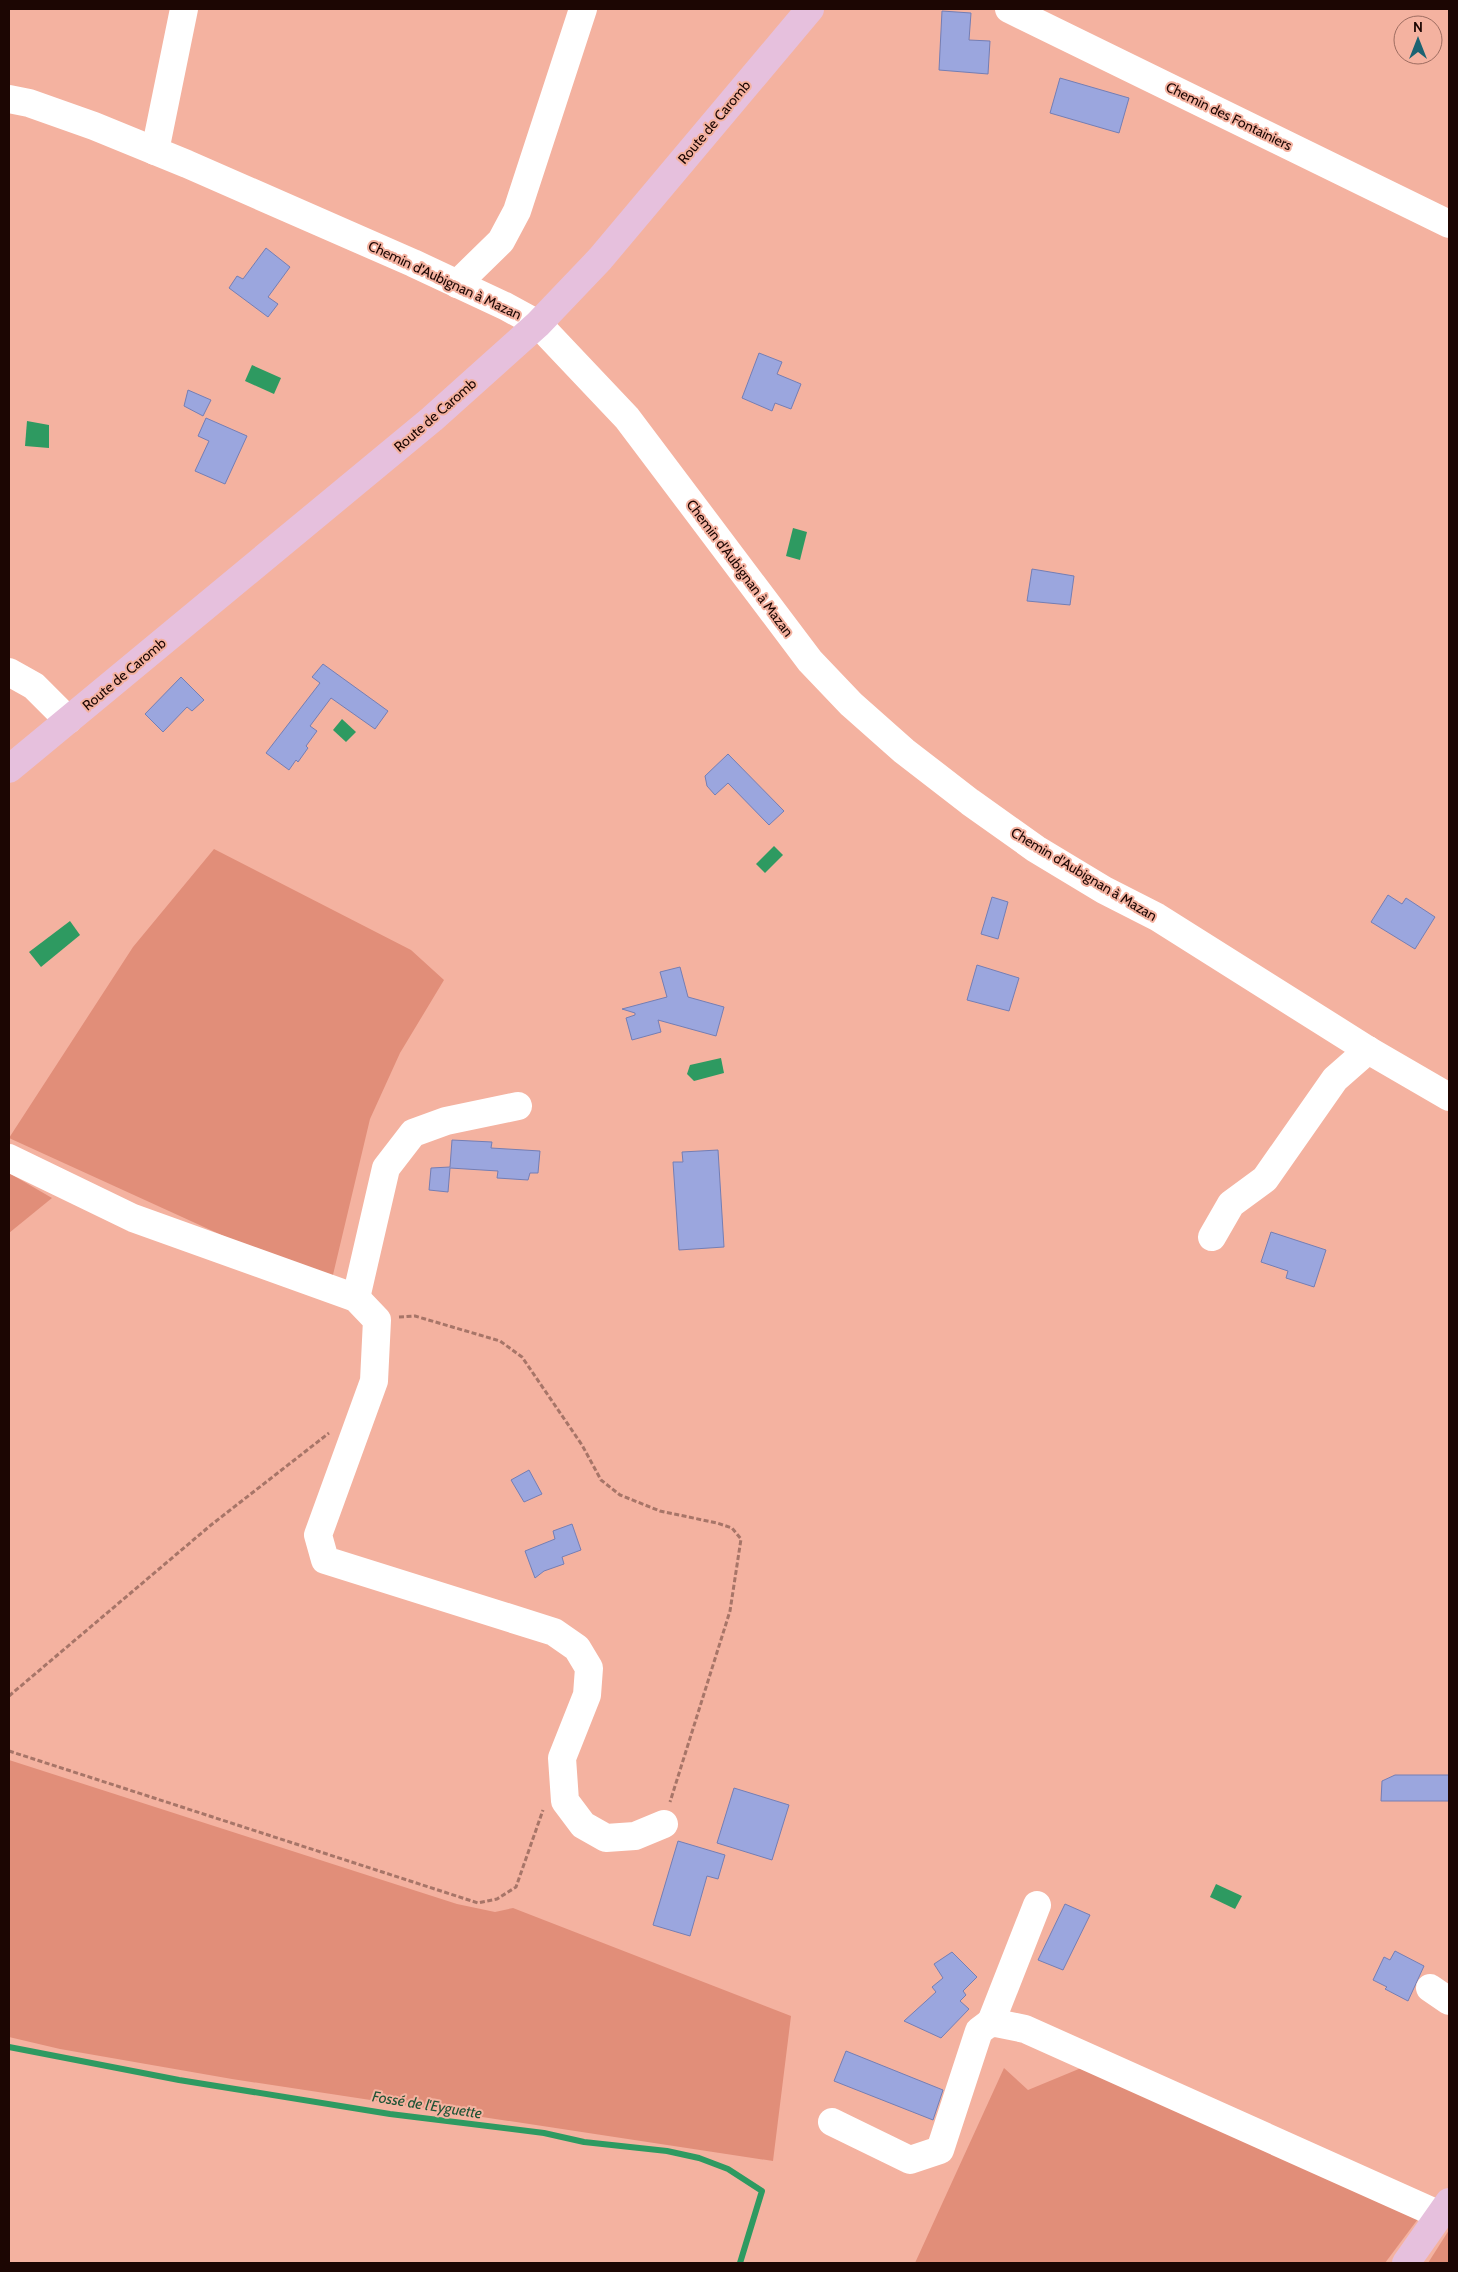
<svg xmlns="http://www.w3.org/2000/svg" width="1458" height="2272" viewBox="0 0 1458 2272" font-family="Cabin,sans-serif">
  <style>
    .green { fill: #e18e79 }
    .water { fill: #2e9a61 }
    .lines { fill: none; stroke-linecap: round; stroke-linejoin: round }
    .stream { stroke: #2e9a61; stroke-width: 6 }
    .building { fill: #9ba6de; stroke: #747eb4 }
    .path { stroke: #a77568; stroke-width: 3; stroke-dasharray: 5 2.5; stroke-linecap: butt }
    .minor { stroke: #fff; stroke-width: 28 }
    .major { stroke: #e6c0dd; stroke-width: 28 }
    .labels { text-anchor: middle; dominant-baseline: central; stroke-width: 4; stroke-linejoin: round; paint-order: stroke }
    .street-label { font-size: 14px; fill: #1c0603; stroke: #f4b2a0 }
    .water-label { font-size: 15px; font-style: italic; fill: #1e5335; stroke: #f4b2a0 }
  </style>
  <rect width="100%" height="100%" fill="#f4b2a0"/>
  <g class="green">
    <polygon points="214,849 411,950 444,980 400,1053 370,1119 332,1279 259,1252 9,1138 133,947"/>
    <polygon points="9,1173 52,1198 9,1233"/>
    <polygon points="9,1760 457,1904 495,1912 513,1908 791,2016 773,2161 232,2079 60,2049 9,2037"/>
    <polygon points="1086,2066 1418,2219 1385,2263 915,2263 1004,2068 1028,2090"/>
    <polygon points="1449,2230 1449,2263 1428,2263"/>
  </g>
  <g class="water">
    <polygon points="252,365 281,378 274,394 245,381"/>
    <polygon points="27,421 49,425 49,448 25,446"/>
    <polygon points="793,528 807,532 800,560 786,556"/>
    <polygon points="342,719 356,732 346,742 333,730"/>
    <polygon points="774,846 783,855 765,873 756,864"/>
    <polygon points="70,921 80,935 41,967 29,952"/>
    <polygon points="721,1058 724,1073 694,1081 687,1074 690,1065"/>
    <polygon points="1216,1884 1242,1896 1235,1909 1210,1897"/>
  </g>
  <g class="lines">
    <polyline class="stream" points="9,2047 179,2080 390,2114 544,2133 584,2142 667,2151 699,2158 728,2169 762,2191 740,2263"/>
  </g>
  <g class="building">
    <polygon points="942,11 971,13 969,40 990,41 988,74 939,70"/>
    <polygon points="1060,78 1129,98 1119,133 1050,113"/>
    <polygon points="266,248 290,267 268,297 278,304 268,317 229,288 237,276 243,279"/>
    <polygon points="759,353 782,362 777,374 801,384 791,409 775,403 772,411 742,398"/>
    <polygon points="188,390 211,400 203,416 184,406"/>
    <polygon points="206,418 247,436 225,484 195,471 209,441 198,436"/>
    <polygon points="1032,569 1074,576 1070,605 1027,601"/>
    <polygon points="323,664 388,711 375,729 331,698 310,726 317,731 306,746 308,748 298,762 296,760 289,770 266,753 320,683 312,677"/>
    <polygon points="181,677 204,700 192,711 187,707 163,732 145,714"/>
    <polygon points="728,754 784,811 769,825 728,783 715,795 707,786 705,776"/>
    <polygon points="1388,895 1402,904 1406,898 1435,917 1415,949 1371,922"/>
    <polygon points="992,897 1008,902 998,939 981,934"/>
    <polygon points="977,965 1019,978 1009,1011 967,1000"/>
    <polygon points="680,967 688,997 724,1007 716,1036 658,1020 661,1032 632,1040 626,1018 635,1015 635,1013 622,1009 667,997 660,972"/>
    <polygon points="452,1140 492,1142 491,1148 540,1151 538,1173 530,1173 528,1180 497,1178 498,1171 450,1168 448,1192 429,1190 431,1168 450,1167"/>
    <polygon points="718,1150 724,1247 679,1250 673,1162 683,1162 682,1152"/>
    <polygon points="1271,1232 1326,1250 1314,1287 1286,1278 1288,1271 1261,1262"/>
    <polygon points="529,1470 542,1494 524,1502 511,1480"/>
    <polygon points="572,1524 581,1550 562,1557 564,1564 544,1571 535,1578 525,1551 555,1539 553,1531"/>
    <polygon points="1395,1775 1449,1775 1449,1801 1381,1801 1382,1781"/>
    <polygon points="734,1788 789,1805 772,1860 717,1843"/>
    <polygon points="678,1841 725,1855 718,1879 707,1876 690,1936 653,1925"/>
    <polygon points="1065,1904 1090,1915 1063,1970 1038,1960"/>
    <polygon points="1395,1951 1424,1966 1408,2001 1385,1989 1387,1987 1373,1980 1384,1957 1390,1960"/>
    <polygon points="952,1952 977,1977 963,1991 966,1995 960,2001 969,2009 941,2038 904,2021 936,1992 932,1987 943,1978 934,1964"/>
    <polygon points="846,2051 943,2090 933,2120 834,2081"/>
  </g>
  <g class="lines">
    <g class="path">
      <polyline points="399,1317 415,1316 500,1341 522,1357 582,1445 601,1480 620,1495 660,1511 717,1523 732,1528 741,1539 730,1611 670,1802"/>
      <polyline points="9,1696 211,1525 329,1433"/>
      <polyline points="9,1751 478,1903 497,1899 516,1887 543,1810"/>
    </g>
    <g class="minor">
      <polyline points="1009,9 1449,224"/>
      <polyline points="9,99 29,103 94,126 187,164 413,263 505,306 538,324 627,418 810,661 851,704 904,751 970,802 1036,849 1104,890 1157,917 1368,1050 1449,1097"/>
      <polyline points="155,151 184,9"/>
      <polyline points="457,284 501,241 517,211 583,9"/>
      <polyline points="9,672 34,686 68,720"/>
      <polyline points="9,1158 133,1218 356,1298 377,1320 374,1381 318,1535 325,1560 554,1632 577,1648 589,1668 587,1695 562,1758 565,1801 583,1825 606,1838 635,1836 664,1824"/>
      <polyline points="1212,1237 1231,1204 1265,1179 1335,1079 1368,1050"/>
      <polyline points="356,1298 386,1168 413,1133 446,1121 518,1106"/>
      <polyline points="1430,1988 1449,2001"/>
      <polyline points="991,2022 1037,1905"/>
      <polyline points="832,2122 910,2160 940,2150 979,2031 991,2022 1025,2029 1440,2215"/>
    </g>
    <g class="major">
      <polyline points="9,769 432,419 538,324 600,259 810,9"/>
      <polyline points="1406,2263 1449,2202"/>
    </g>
  </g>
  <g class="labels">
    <g class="street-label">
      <text transform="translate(1229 116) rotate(26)">Chemin des Fontainiers</text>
      <text transform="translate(714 122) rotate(-50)">Route de Caromb</text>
      <text transform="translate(445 280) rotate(25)">Chemin d'Aubignan à Mazan</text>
      <text transform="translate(435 415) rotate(-41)">Route de Caromb</text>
      <text transform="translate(740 568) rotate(53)">Chemin d'Aubignan à Mazan</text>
      <text transform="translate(124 674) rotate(-40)">Route de Caromb</text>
      <text transform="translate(1084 874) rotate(31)">Chemin d'Aubignan à Mazan</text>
    </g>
    <g class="water-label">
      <text transform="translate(427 2105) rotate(9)">Fossé de l'Eyguette</text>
    </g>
  </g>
  <rect width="1458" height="2272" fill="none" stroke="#1c0603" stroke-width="20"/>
  <g transform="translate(1418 40)"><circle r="24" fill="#f4b2a0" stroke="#9e6d61"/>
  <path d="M0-4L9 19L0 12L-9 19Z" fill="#1b6372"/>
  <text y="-8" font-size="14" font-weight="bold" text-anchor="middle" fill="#1c0603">N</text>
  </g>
</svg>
